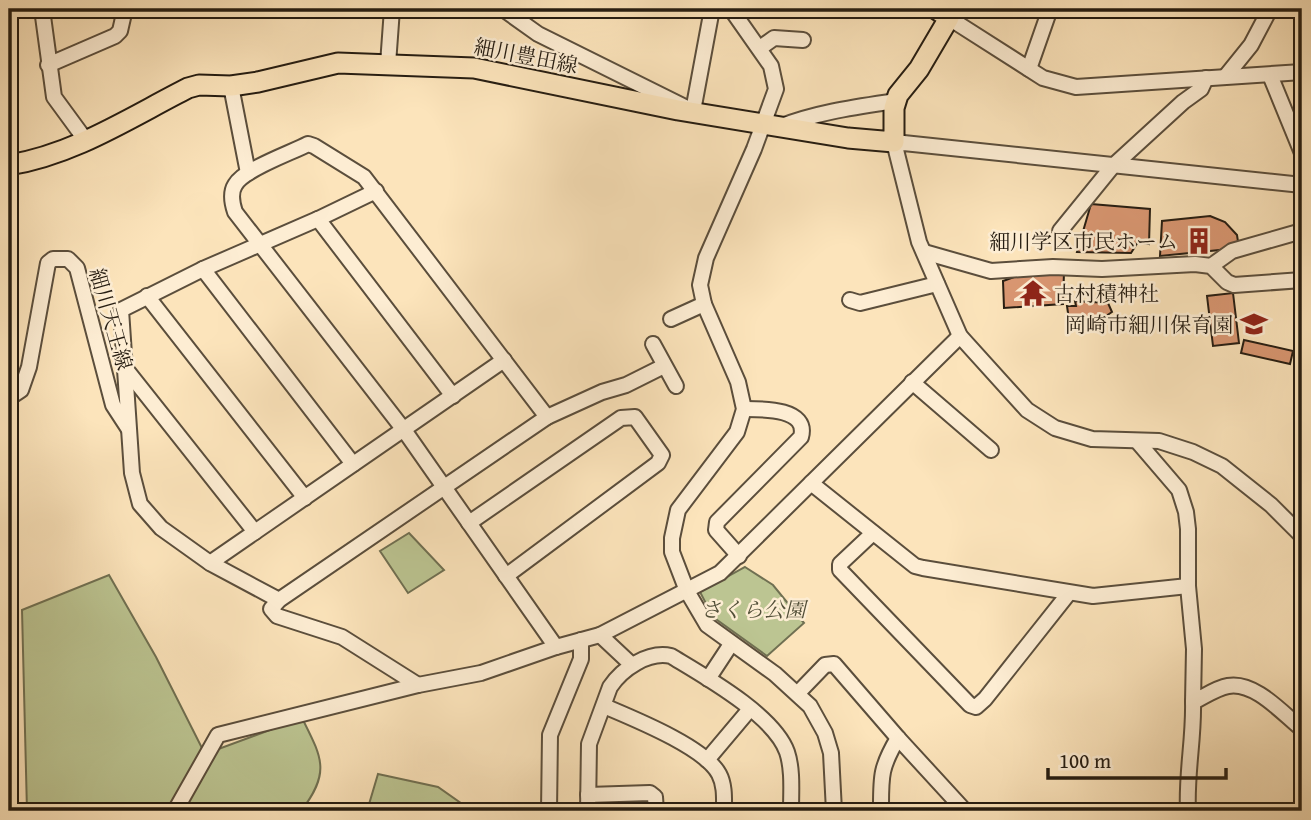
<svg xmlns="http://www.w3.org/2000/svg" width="1311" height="820" viewBox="0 0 1311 820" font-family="'Gentium Book Plus','Noto Serif JP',serif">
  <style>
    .green { fill: #bcc592; stroke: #707052; stroke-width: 2 }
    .building { fill: #da9772; stroke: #251c11; stroke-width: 2 }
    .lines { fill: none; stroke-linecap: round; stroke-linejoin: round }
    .minor-casing { stroke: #5b4e3c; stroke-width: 18 }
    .major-casing { stroke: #251c11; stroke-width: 23 }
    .minor { stroke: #fdedd3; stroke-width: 14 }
    .major { stroke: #fce4bb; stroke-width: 19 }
    .labels { text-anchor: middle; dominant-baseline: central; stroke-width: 5; stroke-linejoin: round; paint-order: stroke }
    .street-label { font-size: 21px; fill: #251c11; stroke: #fdedd3 }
    .poi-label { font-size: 21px; fill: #251c11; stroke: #fdedd3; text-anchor: end }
    .park-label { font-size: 21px; font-style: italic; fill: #524f38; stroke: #fdedd3 }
  </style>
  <rect width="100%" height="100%" fill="#fce4bb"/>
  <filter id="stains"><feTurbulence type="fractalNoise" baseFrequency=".00286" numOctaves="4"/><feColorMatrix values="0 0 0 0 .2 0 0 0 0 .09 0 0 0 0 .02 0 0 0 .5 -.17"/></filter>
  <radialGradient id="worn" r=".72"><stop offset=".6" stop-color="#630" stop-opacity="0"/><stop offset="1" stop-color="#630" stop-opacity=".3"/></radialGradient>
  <g class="green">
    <polygon points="409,533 444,570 408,593 380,551"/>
    <polygon points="745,567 773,585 804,623 767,656 713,617 700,592"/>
    <path d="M109 575 156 657 205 754 302 718C322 758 331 772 301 811H27L22 610Z"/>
    <polygon points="378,774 438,787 465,806 461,811 367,811"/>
  </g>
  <g class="building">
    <polygon points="1091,204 1150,209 1149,244 1138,242 1131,253 1077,252"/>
    <polygon points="1210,216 1225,222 1237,235 1239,248 1160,256 1162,221"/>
    <polygon points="1037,269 1064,272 1063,304 1004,308 1003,281"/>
    <polygon points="1233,293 1239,343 1213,346 1207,296"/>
    <polygon points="1075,301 1108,303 1112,312 1094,324 1079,324 1069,320 1067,306 1076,306"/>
    <polygon points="1244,340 1293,351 1290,364 1241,353"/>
  </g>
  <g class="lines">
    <defs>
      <g id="minor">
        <polyline points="42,9 54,97 87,142"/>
        <polyline points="503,9 538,34 693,111 712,9"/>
        <polyline points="731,9 771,66 776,89 754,149 706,258 700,285 704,304 738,382 744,409 737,432 678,510 672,538 672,552 687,591 707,625 775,674 810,706 825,733 831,753 834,811"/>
        <polyline points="949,18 1043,78 1076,87 1302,72"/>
        <polyline points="760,48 774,38 803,40"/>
        <polyline points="388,64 392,9"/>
        <polyline points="48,65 115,36 120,31 125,9"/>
        <polyline points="1029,69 1050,9"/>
        <polyline points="1270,75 1302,153"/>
        <polyline points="1226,76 1251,45 1270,9"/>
        <polyline points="231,86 248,173"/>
        <path d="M779 127C817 112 856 107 896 101"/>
        <polyline points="1302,185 894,142 919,242 960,336 1027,410 1055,428 1092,439 1159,441 1193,452 1222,466 1271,505 1302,536"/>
        <polyline points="318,219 453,396"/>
        <polyline points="1060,231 1112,167 1183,102 1201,89 1206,78"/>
        <polyline points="924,252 991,271 1053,267 1102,269 1195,264 1211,266 1227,282 1234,285 1302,280"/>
        <polyline points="1211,266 1232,251 1302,231"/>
        <polyline points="203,269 353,464"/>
        <polyline points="147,296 305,498"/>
        <polyline points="850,300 860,303 937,284"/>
        <polyline points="671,319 704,304"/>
        <polyline points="653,344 676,386"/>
        <polyline points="125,368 255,532"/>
        <polyline points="912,382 991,450"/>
        <polyline points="9,398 21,390 29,367 48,263 53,259 68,259 77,268 113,405 128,428"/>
        <path d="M547 417 364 177 314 146 308 144C291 153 244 169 235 185 230 193 232 203 235 212L404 430 556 647"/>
        <path d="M1137 441 1179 490 1186 512 1188 529V586L1194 649 1193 702C1204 697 1216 688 1228 686 1255 681 1283 714 1302 729"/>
        <polyline points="811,483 915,566 923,568 1093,596 1188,586"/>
        <polyline points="469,523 621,418 635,417 662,455 658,463 506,576"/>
        <polyline points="873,533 840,564 840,570 970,705 976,707 985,699 1069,593"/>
        <path d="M739 556 716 530 717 522 801 437C809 408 762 409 744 409"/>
        <polyline points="210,563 504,360"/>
        <polyline points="279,600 210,563 161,528 140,504 132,473 121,310 203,269 318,219 376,191"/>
        <polyline points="600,635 632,665"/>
        <polyline points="708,679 731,644"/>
        <polyline points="418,685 342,637 277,616 271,609 279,600 547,417 602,392 626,385 664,366"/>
        <polyline points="798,693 825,665 834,664 898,738 965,811"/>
        <path d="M604 706C632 718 705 747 719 774 725 785 724 799 724 811"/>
        <polyline points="707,760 750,709"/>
        <polyline points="588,795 650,793 655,797 656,811"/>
        <polyline points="175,811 218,735 418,685 481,673 556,647 600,635 720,573 960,336"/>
        <polyline points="549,811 550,735 581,659 581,640"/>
        <path d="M588 811 589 744 610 687C622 669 648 651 671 656 704 676 774 715 787 752 793 770 791 792 791 811"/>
        <path d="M881 811C881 777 880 768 898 738"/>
        <path d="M1188 811C1186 774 1194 739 1193 702"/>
      </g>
      <g id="major">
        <polyline points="1301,9 1302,9"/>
        <path d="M9 165C75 154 129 118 188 88L199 85 231 86 258 82 338 63 474 68 678 110 848 138 894 142V108L898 95 919 69 949 18 936 9"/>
      </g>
    </defs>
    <use href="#minor" class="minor-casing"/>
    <use href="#major" class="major-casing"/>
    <use href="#minor" class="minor"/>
    <use href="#major" class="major"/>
  </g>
  <defs>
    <symbol id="building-bare" viewBox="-9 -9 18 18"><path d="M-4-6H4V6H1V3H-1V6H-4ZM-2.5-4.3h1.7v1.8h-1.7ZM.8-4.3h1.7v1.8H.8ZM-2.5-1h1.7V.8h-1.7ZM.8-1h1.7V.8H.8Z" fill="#8f2418" stroke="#fdedd3" stroke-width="2.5" paint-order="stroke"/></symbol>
    <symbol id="temple-bare" viewBox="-9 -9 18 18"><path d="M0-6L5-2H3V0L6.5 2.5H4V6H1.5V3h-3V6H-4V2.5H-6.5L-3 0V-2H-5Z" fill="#8f2418" stroke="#fdedd3" stroke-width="2.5" paint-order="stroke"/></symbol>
    <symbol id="school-bare" viewBox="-9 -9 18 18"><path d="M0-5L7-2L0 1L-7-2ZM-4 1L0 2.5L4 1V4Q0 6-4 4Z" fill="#8f2418" stroke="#fdedd3" stroke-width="2.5" paint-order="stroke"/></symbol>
  </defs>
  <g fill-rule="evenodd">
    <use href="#building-bare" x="1180" y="222" width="38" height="38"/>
    <use href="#temple-bare" x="1014" y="274" width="38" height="38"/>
    <use href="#school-bare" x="1235" y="305" width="38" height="38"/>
  </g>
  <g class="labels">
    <g class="street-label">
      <text transform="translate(526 56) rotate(11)">細川豊田線</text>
      <text transform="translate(111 319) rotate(74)">細川天王線</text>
    </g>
    <g class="poi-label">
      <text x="1178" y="241">細川学区市民ホーム</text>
      <text x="1054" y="293" text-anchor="start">古村積神社</text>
      <text x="1233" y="324">岡崎市細川保育園</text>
    </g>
    <g class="park-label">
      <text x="753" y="609">さくら公園</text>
    </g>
  </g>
  <rect width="1311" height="820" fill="none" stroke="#fce4bb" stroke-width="35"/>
  <rect x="10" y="10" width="1290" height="799" fill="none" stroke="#251c11" stroke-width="3.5"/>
  <rect x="18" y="18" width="1276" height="785" fill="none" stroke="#251c11" stroke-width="2"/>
  <path d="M1048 768v10h178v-10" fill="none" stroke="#251c11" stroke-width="3.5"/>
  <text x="1059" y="768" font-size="21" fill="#251c11" stroke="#fdedd3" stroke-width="5" paint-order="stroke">100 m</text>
  <rect width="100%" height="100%" filter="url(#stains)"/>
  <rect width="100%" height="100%" fill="url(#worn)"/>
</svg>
